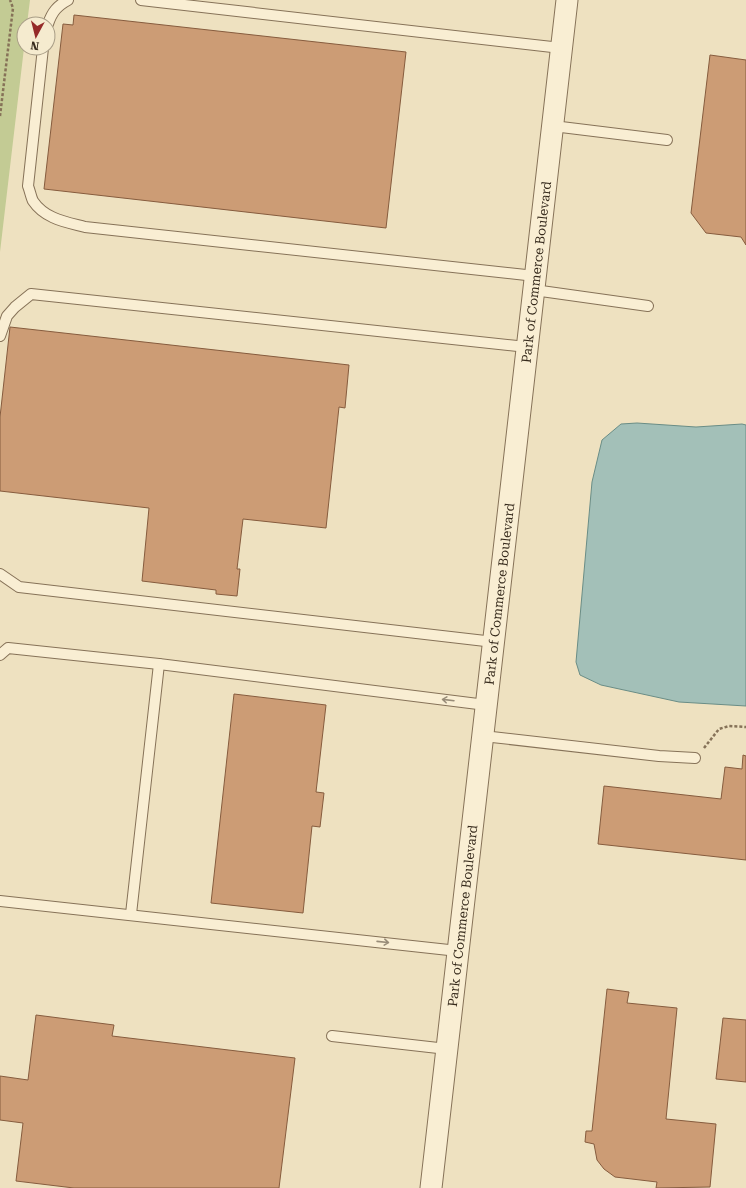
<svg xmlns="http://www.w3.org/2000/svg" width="746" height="1188" viewBox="0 0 746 1188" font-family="'Roboto Serif',serif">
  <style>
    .green { fill: #c3cb94 }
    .water { fill: #a3c0b8; stroke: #6a8d86 }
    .building { fill: #cc9c75; stroke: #865c3e }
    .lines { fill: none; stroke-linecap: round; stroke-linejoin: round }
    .lane-casing { stroke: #867258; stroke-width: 12 }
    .street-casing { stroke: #867258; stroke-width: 23 }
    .path { stroke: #867258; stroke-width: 2.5; stroke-dasharray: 3 2; stroke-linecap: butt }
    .lane { stroke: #f9eed3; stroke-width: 10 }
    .street { stroke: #f9eed3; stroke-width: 21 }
    .oneway { stroke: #988c78 }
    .labels { text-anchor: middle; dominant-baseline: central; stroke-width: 3; stroke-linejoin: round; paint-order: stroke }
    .street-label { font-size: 13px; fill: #362a1c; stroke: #f5ebcf }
  </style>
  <rect width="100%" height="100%" fill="#eee1c0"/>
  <polygon class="green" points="0,0 30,0 27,24 24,24 24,48 0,252"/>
  <polygon class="water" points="637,423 696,427 742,424 746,425 746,706 679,702 601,685 580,675 576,662 592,482 602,440 621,424"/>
  <g class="building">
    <polygon points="74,15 406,52 386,228 44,189 63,24 73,25"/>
    <polygon points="710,55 746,60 746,245 741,237 706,233 691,213"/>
    <polygon points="10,327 349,365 345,408 339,407 326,528 243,519 237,569 240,569 237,596 216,594 216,590 142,581 149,508 0,491 0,417"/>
    <polygon points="234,694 326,705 316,792 324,793 320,827 312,826 303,913 211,903"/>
    <polygon points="743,755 746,756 746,860 598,844 604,786 721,799 725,767 742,769"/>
    <polygon points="607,989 629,992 627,1003 677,1008 666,1119 716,1124 710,1187 656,1188 657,1182 615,1177 604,1169 597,1160 594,1144 585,1142 586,1131 592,1131"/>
    <polygon points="36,1015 114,1025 112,1036 295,1058 279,1188 74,1188 16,1181 23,1123 0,1120 0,1076 28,1080"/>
    <polygon points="723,1018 746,1020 746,1082 716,1079"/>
  </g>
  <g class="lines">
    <defs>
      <g id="lane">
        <polyline points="141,0 561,48"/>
        <path d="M48 24C52 12 57 6 68 0"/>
        <path d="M43 48 28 186C30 191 31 197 33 201 45 219 66 222 85 227L535 276"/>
        <polyline points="553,126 667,140"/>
        <polyline points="534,290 648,306"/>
        <polyline points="0,336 7,316 15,307 31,294 527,347"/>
        <polyline points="0,574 19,587 494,642"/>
        <polyline points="0,655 8,648 159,664 486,705"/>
        <polyline points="483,736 659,756 695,758"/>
        <polyline points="0,901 458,951"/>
        <polyline points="131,914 159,664"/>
        <polyline points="332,1036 447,1049"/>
      </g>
      <g id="street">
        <path id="s1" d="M431 1188 567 0"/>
      </g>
    </defs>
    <use href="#lane" class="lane-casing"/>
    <use href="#street" class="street-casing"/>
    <g class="path">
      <polyline points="0,116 13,8 10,0"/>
      <polyline points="704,748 719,729 729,726 746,727"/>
    </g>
    <use href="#lane" class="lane"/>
    <use href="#street" class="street"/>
  </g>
  <defs><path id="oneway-shaft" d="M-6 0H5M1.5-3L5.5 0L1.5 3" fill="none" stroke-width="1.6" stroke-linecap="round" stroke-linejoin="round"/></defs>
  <g class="oneway">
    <use href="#oneway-shaft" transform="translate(448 700) rotate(-173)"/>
    <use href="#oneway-shaft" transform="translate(383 942) rotate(6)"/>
  </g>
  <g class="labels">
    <g class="street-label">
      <text stroke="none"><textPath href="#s1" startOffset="922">Park of Commerce Boulevard</textPath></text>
      <text stroke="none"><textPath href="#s1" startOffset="598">Park of Commerce Boulevard</textPath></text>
      <text stroke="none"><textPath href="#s1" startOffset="274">Park of Commerce Boulevard</textPath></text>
    </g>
  </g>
  <g transform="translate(36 36) rotate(187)"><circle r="19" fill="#f5ebcf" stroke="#a99e87"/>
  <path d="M0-3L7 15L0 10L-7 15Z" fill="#952a28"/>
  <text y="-6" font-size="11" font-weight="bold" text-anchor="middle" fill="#362a1c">N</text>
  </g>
</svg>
